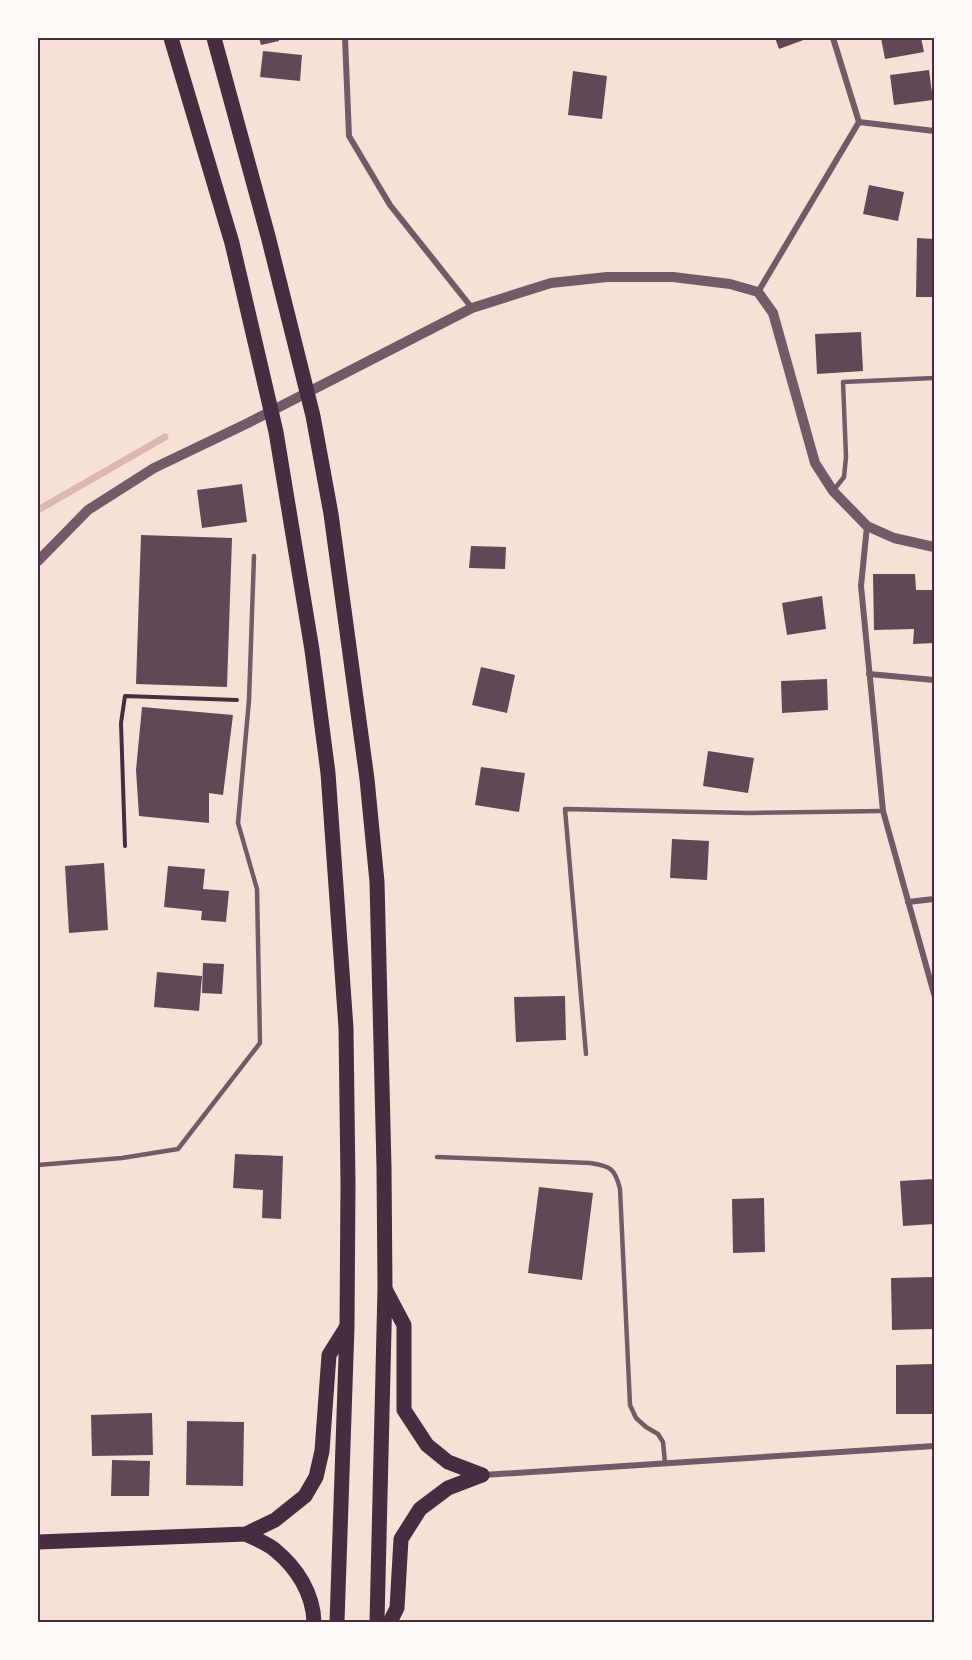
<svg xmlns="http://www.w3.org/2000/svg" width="972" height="1660" viewBox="0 0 972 1660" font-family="'Varela Round',sans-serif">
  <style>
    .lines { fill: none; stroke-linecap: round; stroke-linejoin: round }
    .stream { stroke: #dcb8b0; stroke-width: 7 }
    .building { fill: #644757 }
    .path { stroke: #4a2c40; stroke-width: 4 }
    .service { stroke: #755966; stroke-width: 4.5 }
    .minor { stroke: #755966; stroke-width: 6 }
    .tertiary { stroke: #755966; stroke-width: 10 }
    .primary { stroke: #4a2c40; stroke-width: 15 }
    .neatline { fill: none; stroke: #4a2c40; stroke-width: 2 }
  </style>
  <rect width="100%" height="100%" fill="#f7e1d7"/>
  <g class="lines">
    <polyline class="stream" points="38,510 165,437"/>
  </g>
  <g class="building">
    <polygon points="259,38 278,38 279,41 261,45"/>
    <polygon points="775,38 809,38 779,49"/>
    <polygon points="881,38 921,38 924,52 885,59"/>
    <polygon points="263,51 302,55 300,81 260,77"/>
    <polygon points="929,70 933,100 894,105 890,75"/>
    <polygon points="573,71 607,76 602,119 568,115"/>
    <polygon points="869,185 904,192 898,221 863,214"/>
    <polygon points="917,238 934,239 934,297 916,297"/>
    <polygon points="861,332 863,371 817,374 815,334"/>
    <polygon points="242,484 247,522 202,528 197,490"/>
    <polygon points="141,535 232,538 227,687 136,684"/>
    <polygon points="471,546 506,547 505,569 469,568"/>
    <polygon points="873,574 915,574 916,590 934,590 934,643 913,644 914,629 874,630"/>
    <polygon points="822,596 826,629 787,635 782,603"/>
    <polygon points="481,667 515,675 507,713 472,705"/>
    <polygon points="827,679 828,710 782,713 781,681"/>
    <polygon points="142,707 233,715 223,795 209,793 209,823 139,816 136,770"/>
    <polygon points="708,751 754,758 748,793 703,786"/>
    <polygon points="481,767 525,773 519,812 475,805"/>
    <polygon points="672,839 709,841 707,880 670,878"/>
    <polygon points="104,863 108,930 69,933 65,866"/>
    <polygon points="168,866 205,869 203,889 229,891 226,922 201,920 202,911 164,907"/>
    <polygon points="203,963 224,964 222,994 202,993"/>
    <polygon points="157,972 202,976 199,1011 154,1007"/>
    <polygon points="565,996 566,1040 516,1042 514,997"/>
    <polygon points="235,1154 283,1156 281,1219 262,1218 263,1190 233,1188"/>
    <polygon points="934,1179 934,1224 903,1226 900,1181"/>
    <polygon points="539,1187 593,1193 582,1280 528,1273"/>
    <polygon points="764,1198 765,1252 733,1253 732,1199"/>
    <polygon points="934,1277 934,1329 892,1330 891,1278"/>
    <polygon points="934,1364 934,1414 896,1414 896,1365"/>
    <polygon points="152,1413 153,1455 92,1456 91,1415"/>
    <polygon points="187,1421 244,1422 243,1486 186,1485"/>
    <polygon points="112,1460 150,1461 149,1496 111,1496"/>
  </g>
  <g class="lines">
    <polyline class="path" points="125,846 121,723 125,696 237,700"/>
    <g class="service">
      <polyline points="833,491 844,477 846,457 843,382 934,378"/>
      <polyline points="586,1054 565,809 748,813 883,811"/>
      <path d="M437 1157 590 1163C610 1166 615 1168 620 1189L630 1405 636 1418 646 1427 658 1434 663 1442 665 1463"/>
      <polyline points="38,1165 122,1158 178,1149 260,1043 257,889 238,823 249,700 254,556"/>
    </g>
    <g class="minor">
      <polyline points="345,38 349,136 390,205 472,308"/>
      <polyline points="859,122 934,131"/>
      <polyline points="758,292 859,122 833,38"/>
      <polyline points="867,526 861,586 883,811 934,994"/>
      <polyline points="869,674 934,680"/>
      <polyline points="908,902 934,899"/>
      <polyline points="483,1475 934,1446"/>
    </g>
    <polyline class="tertiary" points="38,561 88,510 154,468 248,423 472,308 551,283 607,277 673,277 730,284 758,292 773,313 815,463 833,491 867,526 894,538 934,547"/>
    <g class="primary">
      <polyline points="171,38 232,243 276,432 312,650 328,773 346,1028 348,1184 347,1327 337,1622"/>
      <polyline points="214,38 268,236 313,416 331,514 367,779 377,882 384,1167 385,1288 377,1622"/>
      <polyline points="386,1291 404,1325 404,1410 427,1445 448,1462 482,1475"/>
      <path d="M246 1534C255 1539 267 1543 275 1550 297 1568 313 1593 314 1622"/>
      <polyline points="38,1542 246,1534 275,1520 305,1496 316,1477 322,1451 329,1355 346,1328"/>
      <polyline points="390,1622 397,1608 401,1539 420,1509 448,1488 482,1475"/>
    </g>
  </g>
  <rect width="972" height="1660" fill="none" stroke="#fffaf5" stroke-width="78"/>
  <rect x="39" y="39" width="894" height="1582" class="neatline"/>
</svg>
